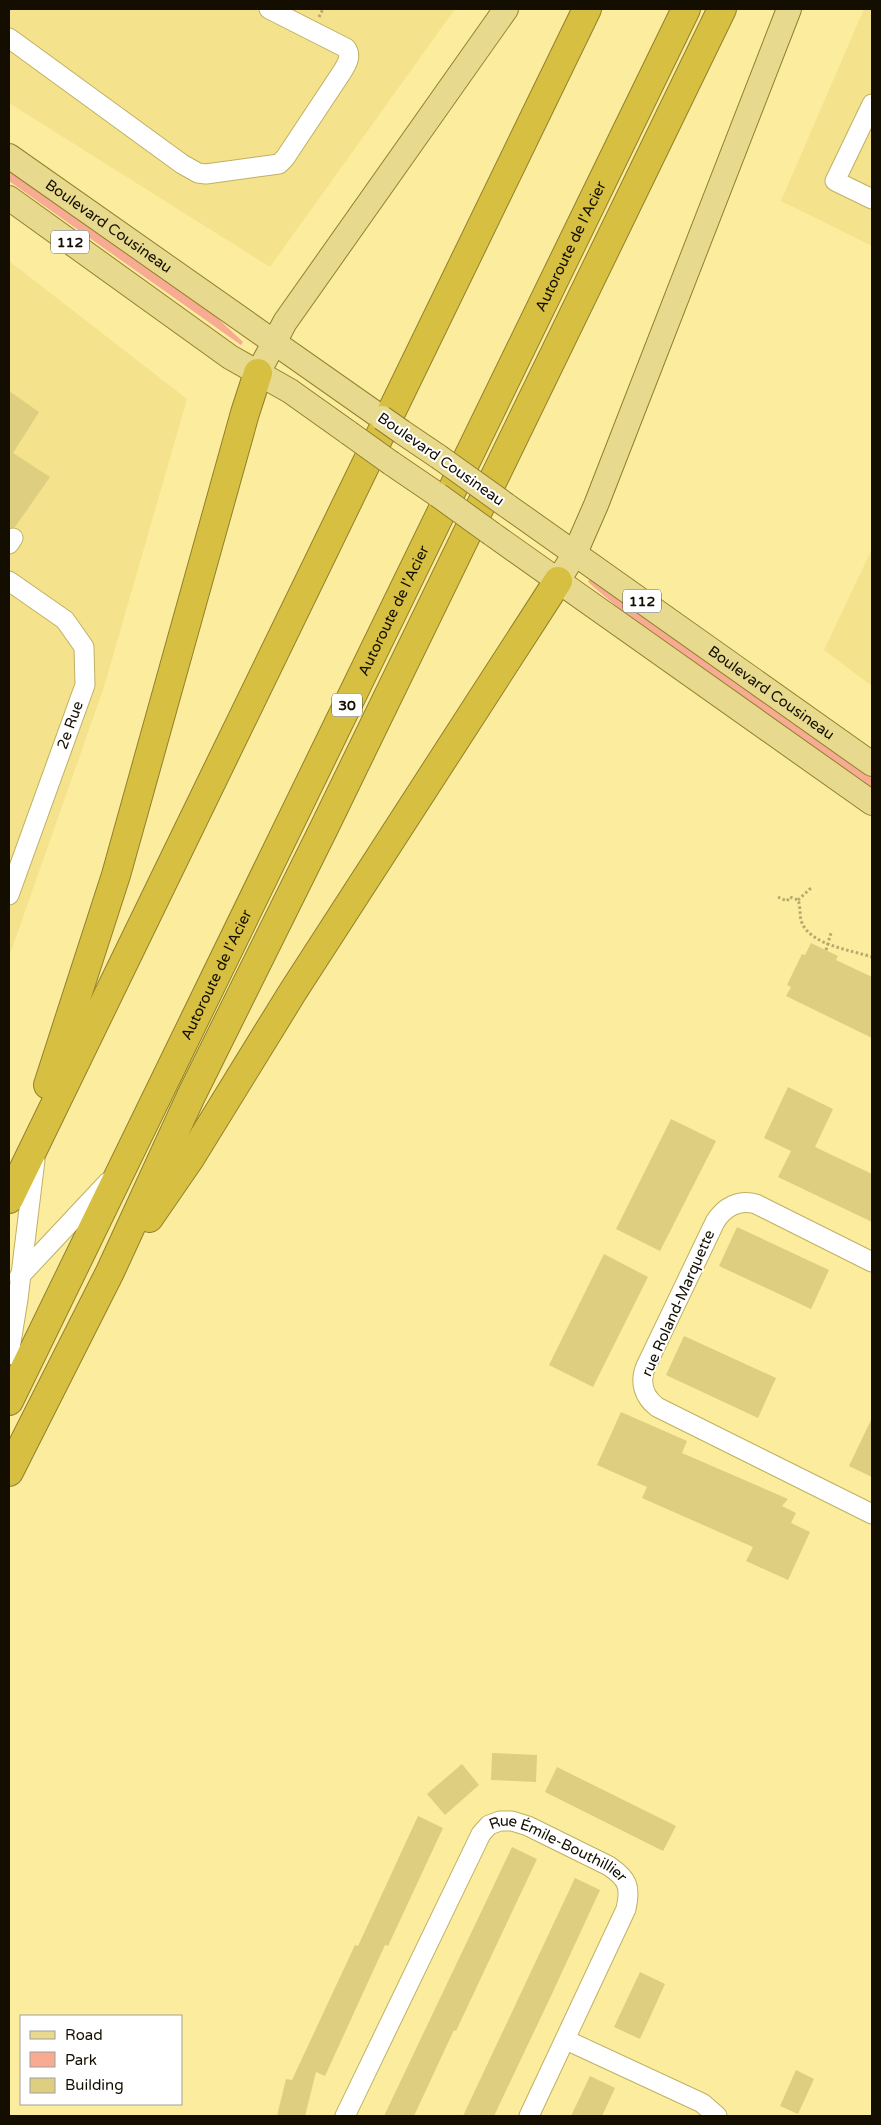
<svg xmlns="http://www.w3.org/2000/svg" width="881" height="2125" viewBox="0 0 881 2125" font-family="'Varela Round',sans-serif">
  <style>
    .built { fill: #f4e38c }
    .green { fill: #f7ab93 }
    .building { fill: #ddce80 }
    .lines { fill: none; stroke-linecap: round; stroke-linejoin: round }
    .minor-casing { stroke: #bfb063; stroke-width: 21 }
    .major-casing { stroke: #92812a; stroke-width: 26 }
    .highway-casing { stroke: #92812a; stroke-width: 30 }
    .path { stroke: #b6a96e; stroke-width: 3; stroke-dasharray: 2.5 2.5; stroke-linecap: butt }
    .minor { stroke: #fff; stroke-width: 19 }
    .major { stroke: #e7d98d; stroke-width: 24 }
    .highway { stroke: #d7bf41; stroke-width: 28 }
    .major-bridge-casing { stroke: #92812a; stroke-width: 26; stroke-linecap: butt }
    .major-bridge { stroke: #e7d98d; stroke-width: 24 }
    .labels { text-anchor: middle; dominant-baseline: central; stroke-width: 4; stroke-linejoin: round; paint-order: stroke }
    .shield { fill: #fff; stroke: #5a564c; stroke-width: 1 }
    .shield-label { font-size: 14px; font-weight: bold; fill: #130e00 }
    .street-label { font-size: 15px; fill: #130e00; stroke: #fff }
  </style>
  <rect width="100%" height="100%" fill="#fcec9e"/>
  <g class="built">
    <polygon points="9,9 455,9 270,267 9,103"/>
    <polygon points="864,9 872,9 872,246 781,201"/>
    <polygon points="9,261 187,399 104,687 9,957"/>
    <polygon points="872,549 872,686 824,650"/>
  </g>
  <g class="green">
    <polygon points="9,167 211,312 243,342 241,345 9,181"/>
    <polygon points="590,578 872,776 872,790 623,612 588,582"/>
  </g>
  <g class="building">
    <polygon points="9,391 39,412 13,453 50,477 15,527 9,528"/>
    <polygon points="811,943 838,956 836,960 872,977 872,1038 786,996 791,987 787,985 802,954 805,955"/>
    <polygon points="788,1087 833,1109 815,1147 872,1174 872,1222 778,1177 791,1151 764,1138"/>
    <polygon points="671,1119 716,1141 660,1251 616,1229"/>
    <polygon points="737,1227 829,1270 811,1309 719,1266"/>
    <polygon points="604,1254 648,1277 593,1387 549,1365"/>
    <polygon points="684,1336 776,1378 758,1418 666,1375"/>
    <polygon points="621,1412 687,1441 682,1453 788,1499 782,1506 796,1513 791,1523 810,1532 788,1580 746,1561 753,1547 642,1498 647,1487 597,1465"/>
    <polygon points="872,1418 872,1477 849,1466"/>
    <polygon points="492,1753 537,1755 536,1782 491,1780"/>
    <polygon points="462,1764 479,1785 445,1815 427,1794"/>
    <polygon points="557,1767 676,1826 663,1851 545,1792"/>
    <polygon points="418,1816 443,1828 388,1946 385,1945 325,2076 316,2072 305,2116 277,2116 286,2079 292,2080 355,1945 358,1946"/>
    <polygon points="512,1847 537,1859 456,2031 454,2030 414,2116 384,2116"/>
    <polygon points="575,1878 600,1890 551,1996 494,2116 463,2116"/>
    <polygon points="640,1972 665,1984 640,2039 614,2027"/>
    <polygon points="796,2070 814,2079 798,2114 780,2106"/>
    <polygon points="590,2076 615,2088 602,2116 571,2116"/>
  </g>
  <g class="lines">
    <defs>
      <g id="minor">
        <path d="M9 38 182 164 198 173 206 174 279 164 285 158 342 72C347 64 352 56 346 48L269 9"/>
        <polyline points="872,104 835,181 872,199"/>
        <polyline points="9,544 13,538"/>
        <polyline points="9,581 65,620 84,647 85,685 9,895"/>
        <path d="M872 1262 756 1204C739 1199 724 1207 715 1222L646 1366C639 1382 644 1397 657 1407L872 1514"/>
        <polyline points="19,1277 108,1182"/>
        <polyline points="9,1355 18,1299 35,1160"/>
        <polyline points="566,2040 702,2103 717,2116"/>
        <path id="s1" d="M345 2116 481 1834 489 1825 500 1821H512L528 1826 609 1866C628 1879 631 1887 626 1909L529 2116"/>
      </g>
      <g id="major">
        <path id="s2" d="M9 156 382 418"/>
        <polyline points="9,198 230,357 290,391 349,433"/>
        <polyline points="258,373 285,322 506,9"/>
        <polyline points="402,432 439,457"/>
        <polyline points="391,463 438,495"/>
        <path id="s3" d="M506 505 872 764"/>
        <polyline points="492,534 872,803"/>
        <polyline points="558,581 575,553 596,505 789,9"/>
      </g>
      <g id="highway">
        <polyline points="48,1085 116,875 245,413 258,373"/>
        <polyline points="9,1199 587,9"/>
        <polyline points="149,1218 191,1157 292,993 558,581"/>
        <path id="s4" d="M9 1401 686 9"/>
        <polyline points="9,1472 110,1272 191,1096 325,826 722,9"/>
      </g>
    </defs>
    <use href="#minor" class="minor-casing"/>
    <use href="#major" class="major-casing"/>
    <use href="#highway" class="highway-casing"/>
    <g class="path">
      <polyline points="319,17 323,9"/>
      <path d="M778 897 787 901 790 897 798 900C801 907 799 916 802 923 811 945 851 950 872 957"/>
      <polyline points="798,900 811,888"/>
      <polyline points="826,950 831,933"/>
    </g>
    <use href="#minor" class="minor"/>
    <use href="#major" class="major"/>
    <use href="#highway" class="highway"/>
    <defs>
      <g id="major-bridge">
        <polyline points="382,418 402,432"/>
        <polyline points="349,433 391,463"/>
        <polyline points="439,457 506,505"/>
        <polyline points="438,495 492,534"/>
      </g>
    </defs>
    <use href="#major-bridge" class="major-bridge-casing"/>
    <use href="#major-bridge" class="major-bridge"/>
  </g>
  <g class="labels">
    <g class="shield">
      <rect x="51" y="230.5" width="38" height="23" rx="4"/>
      <rect x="623" y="589.5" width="38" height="23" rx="4"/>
      <rect x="332" y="693.5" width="30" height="23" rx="4"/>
    </g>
    <g class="shield-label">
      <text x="70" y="242">112</text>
      <text x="642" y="601">112</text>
      <text x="347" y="705">30</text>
    </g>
    <g class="street-label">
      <text stroke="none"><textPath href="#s2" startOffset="122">Boulevard Cousineau</textPath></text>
      <text stroke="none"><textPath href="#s4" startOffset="1284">Autoroute de l'Acier</textPath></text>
      <text transform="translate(441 459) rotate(35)">Boulevard Cousineau</text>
      <text stroke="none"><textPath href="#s4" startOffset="879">Autoroute de l'Acier</textPath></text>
      <text stroke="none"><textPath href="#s3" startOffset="325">Boulevard Cousineau</textPath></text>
      <text transform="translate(70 725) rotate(-70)">2e Rue</text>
      <text stroke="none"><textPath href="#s4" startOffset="474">Autoroute de l'Acier</textPath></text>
      <text transform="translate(678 1303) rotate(-66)">rue Roland-Marquette</text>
      <text stroke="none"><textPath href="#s1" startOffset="401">Rue Émile-Bouthillier</textPath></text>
    </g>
  </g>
  <rect width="881" height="2125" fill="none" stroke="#130e00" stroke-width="20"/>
  <rect x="20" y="2015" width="162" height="90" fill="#ffffff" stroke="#a19f99"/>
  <rect x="30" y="2031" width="25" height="8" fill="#e7d98d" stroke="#a19f99"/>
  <text x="65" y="2040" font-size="15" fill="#130e00">Road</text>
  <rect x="30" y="2052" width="25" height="15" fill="#f7ab93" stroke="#a19f99"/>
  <text x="65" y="2065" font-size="15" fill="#130e00">Park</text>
  <rect x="30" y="2078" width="25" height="15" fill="#ddce80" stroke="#a19f99"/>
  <text x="65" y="2090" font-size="15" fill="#130e00">Building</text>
</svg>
